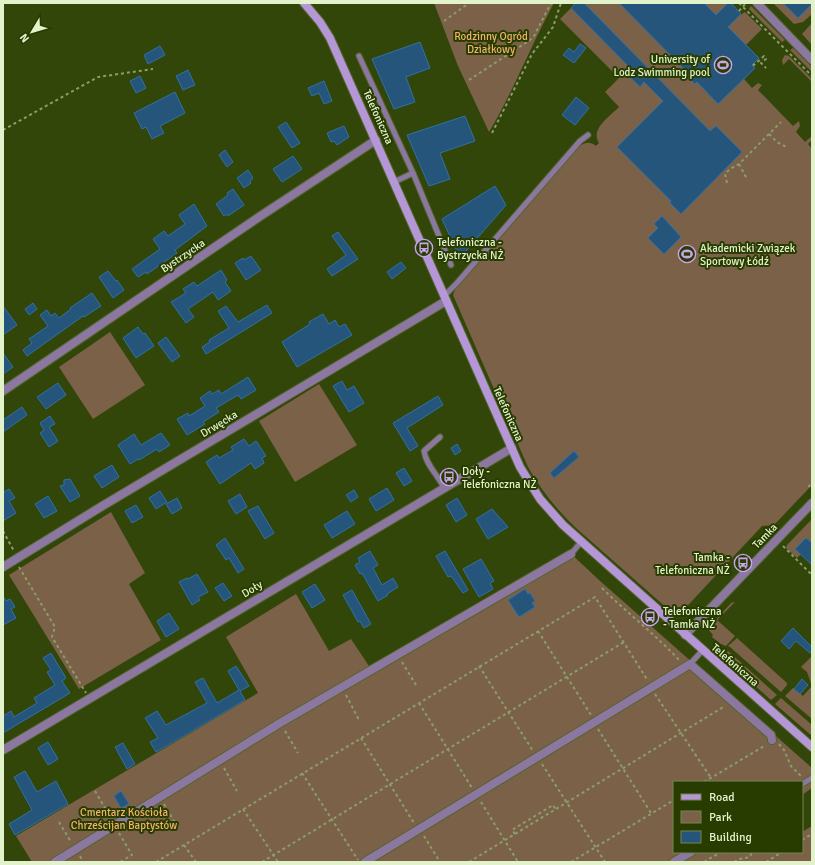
<svg xmlns="http://www.w3.org/2000/svg" width="815" height="865" viewBox="0 0 815 865" font-family="Signika,sans-serif">
  <style>
    .green { fill: #7b6148 }
    .building { fill: #26557c; stroke: #2f71a7 }
    .lines { fill: none; stroke-linecap: round; stroke-linejoin: round }
    .lane-casing { stroke: #52652c; stroke-width: 7 }
    .street-casing { stroke: #52652c; stroke-width: 10 }
    .secondary-casing { stroke: #52652c; stroke-width: 10 }
    .path { stroke: #8b9d6b; stroke-width: 2; stroke-dasharray: 3 3; stroke-linecap: butt }
    .lane { stroke: #8b77a0; stroke-width: 5 }
    .street { stroke: #8b77a0; stroke-width: 8 }
    .secondary { stroke: #b596d6; stroke-width: 8 }
    .labels { text-anchor: middle; dominant-baseline: central; stroke-width: 4; stroke-linejoin: round; paint-order: stroke }
    .park-label { font-size: 11px; fill: #f1b26f; stroke: #293c00 }
    .poi-label { font-size: 11px; fill: #e2f3cc; stroke: #293c00; text-anchor: start }
    .street-label { font-size: 11px; fill: #e2f3cc; stroke: #293c00 }
  </style>
  <rect width="100%" height="100%" fill="#334609"/>
  <g class="green">
    <path d="M434 3H554C531 45 514 90 489 132L458 66Z"/>
    <path d="M576 3H726L739 16 745 12 762 29 746 45 759 58 752 65 755 68 744 79 752 88 758 83 762 85 758 90 793 126 799 121 800 126 796 132 805 142 812 136V140L808 144 812 149V485L774 525 762 526 677 617 576 528C557 510 541 490 528 467L453 295 456 287 577 148C583 143 589 140 596 146L599 143C590 129 610 116 619 107L605 92 619 78 560 19Z"/>
    <polygon points="773,3 812,4 812,14 803,22 794,24"/>
    <polygon points="751,6 785,40 782,42 749,9"/>
    <polygon points="812,23 812,45 802,34"/>
    <polygon points="793,48 812,67 812,72 790,50"/>
    <polygon points="785,55 789,56 812,79 812,82 789,59 783,65 782,60"/>
    <polygon points="110,332 145,385 93,419 59,367"/>
    <polygon points="319,384 357,445 295,482 259,421"/>
    <polygon points="111,512 145,573 129,584 161,640 79,689 9,575"/>
    <polygon points="812,519 812,543 806,538 795,549 801,554 797,558 786,548 787,545"/>
    <polygon points="568,551 599,580 812,768 812,788 802,795 802,782 674,782 674,852 802,852 802,832 812,826 812,862 32,862 16,836 258,693 226,637 296,594 329,651 351,639 369,666"/>
    <polygon points="735,602 717,620 735,636 726,646 721,644 712,637 713,635 708,629 731,603"/>
    <polygon points="737,638 787,683 787,685 781,692 730,647 728,646"/>
    <polygon points="728,651 777,695 771,700 730,664 732,662 724,655"/>
    <polygon points="812,656 812,719 785,696 793,688 803,696 812,686 807,672 801,667"/>
    <polygon points="781,698 812,725 812,736 775,704"/>
  </g>
  <g class="building">
    <polygon points="576,3 584,3 710,131 716,126 742,152 681,214 670,203 671,201 617,147 663,101 644,82 640,87 627,74 631,69 571,8"/>
    <polygon points="619,3 704,3 716,15 728,3 731,3 741,14 728,27 759,58 752,65 755,68 718,104 697,82 695,84 688,77 690,75"/>
    <polygon points="783,3 812,3 812,4 798,18"/>
    <polygon points="420,42 430,68 406,77 415,102 394,109 372,59"/>
    <polygon points="580,44 586,48 574,63 563,55 569,48 574,52"/>
    <polygon points="160,46 165,55 148,64 144,55"/>
    <polygon points="188,70 195,85 183,90 176,76"/>
    <polygon points="140,76 146,88 136,93 130,81"/>
    <polygon points="324,81 332,101 324,104 319,93 312,96 308,88"/>
    <polygon points="175,92 185,113 160,126 164,133 152,139 146,127 142,129 134,113"/>
    <polygon points="576,97 589,108 575,125 562,115"/>
    <polygon points="465,116 475,141 440,153 450,179 429,186 407,135"/>
    <polygon points="286,122 300,143 292,148 278,127"/>
    <polygon points="344,126 349,137 337,145 334,141 331,142 327,133"/>
    <polygon points="225,150 233,162 227,167 219,155"/>
    <polygon points="293,156 302,169 282,182 273,169"/>
    <polygon points="248,170 253,178 250,181 251,183 244,188 237,178"/>
    <polygon points="495,186 506,205 460,258 442,219"/>
    <polygon points="233,189 244,205 228,216 227,214 224,216 216,204 228,195 227,193"/>
    <polygon points="194,204 207,226 175,250 177,253 147,274 146,272 138,277 132,269 160,249 153,239 164,231 168,236 185,224 179,215"/>
    <polygon points="662,216 681,237 664,254 648,238 658,228 654,224"/>
    <polygon points="338,232 358,259 332,276 327,269 346,255 332,236"/>
    <polygon points="251,256 261,270 246,280 235,263 243,258 244,260"/>
    <polygon points="401,262 406,268 392,279 387,272"/>
    <polygon points="221,270 227,280 225,282 231,291 218,300 213,292 188,309 194,317 186,323 171,302 186,293 183,289 194,282 197,286"/>
    <polygon points="108,271 116,281 117,280 124,290 113,298 99,277"/>
    <polygon points="92,293 101,306 84,317 83,316 27,356 23,350 32,343 29,339 48,326 40,315 47,310 51,316 55,313 59,318 71,309 70,308"/>
    <polygon points="33,303 37,309 29,315 25,309"/>
    <polygon points="267,305 272,313 206,354 202,347 210,342 209,340 229,328 218,311 226,306 238,322"/>
    <polygon points="3,306 17,325 3,335"/>
    <polygon points="323,314 329,324 335,320 339,327 345,324 352,335 297,367 282,342 310,324 309,322"/>
    <polygon points="138,327 143,334 145,333 154,346 136,358 123,338"/>
    <polygon points="166,337 180,356 172,362 158,343"/>
    <polygon points="3,353 13,367 3,374"/>
    <polygon points="248,377 256,390 241,399 238,395 216,408 219,412 203,422 205,424 187,435 177,419 188,413 189,416 205,406 200,398 210,391 212,394 219,390 221,394"/>
    <polygon points="342,381 347,390 354,386 364,403 349,412 333,386"/>
    <polygon points="58,383 66,395 46,409 37,397"/>
    <polygon points="438,396 443,405 407,428 418,446 410,451 393,423"/>
    <polygon points="22,407 27,415 3,432 3,420"/>
    <polygon points="50,416 55,424 49,427 58,441 49,447 40,433 44,430 40,423"/>
    <polygon points="161,433 170,445 159,452 157,449 139,460 138,459 130,464 118,445 134,434 141,445"/>
    <polygon points="244,439 249,446 256,441 266,456 262,458 264,463 255,469 251,463 220,484 206,462 217,455 219,458 233,450 231,447"/>
    <polygon points="457,444 461,451 455,455 451,448"/>
    <polygon points="574,451 579,457 554,478 550,473"/>
    <polygon points="112,465 119,477 102,488 94,476"/>
    <polygon points="404,468 412,481 404,486 396,473"/>
    <polygon points="70,479 80,496 70,502 60,486 64,485 64,480"/>
    <polygon points="387,488 394,500 376,511 369,499"/>
    <polygon points="9,489 15,498 9,501 16,513 3,521 3,491 4,492"/>
    <polygon points="354,490 358,497 351,502 346,495"/>
    <polygon points="160,491 167,502 156,509 149,498"/>
    <polygon points="240,494 247,507 236,514 228,501"/>
    <polygon points="48,496 57,511 44,518 35,504"/>
    <polygon points="177,498 182,508 172,514 166,504"/>
    <polygon points="457,498 467,515 456,522 446,505"/>
    <polygon points="136,505 143,517 132,523 125,511"/>
    <polygon points="258,506 274,533 265,539 248,511"/>
    <polygon points="492,509 508,527 488,539 476,519"/>
    <polygon points="347,511 355,524 332,538 324,525"/>
    <polygon points="225,538 244,569 238,573 229,558 226,560 216,545"/>
    <polygon points="806,538 812,543 812,565 795,549"/>
    <polygon points="370,551 378,565 373,568 382,585 393,578 398,587 387,594 388,595 378,601 362,573 360,574 355,565 360,562 358,558"/>
    <polygon points="445,551 468,590 463,593 451,576 448,577 436,556"/>
    <polygon points="481,559 494,581 490,583 493,589 479,597 463,569"/>
    <polygon points="197,574 208,592 198,597 200,600 192,605 179,582 187,578 188,579"/>
    <polygon points="223,583 232,596 224,601 215,588"/>
    <polygon points="315,584 325,600 312,608 302,592"/>
    <polygon points="525,589 528,594 530,593 535,601 532,603 535,607 519,617 508,600"/>
    <polygon points="352,590 371,624 364,628 360,621 358,622 343,595"/>
    <polygon points="3,596 6,601 10,599 15,607 11,609 16,618 3,625"/>
    <polygon points="169,613 179,629 166,637 157,621"/>
    <polygon points="793,628 812,647 812,651 810,653 796,641 789,649 781,641"/>
    <polygon points="51,653 66,678 62,681 70,693 3,733 3,716 11,711 14,717 37,703 34,698 55,685 47,672 51,670 43,658"/>
    <polygon points="236,666 249,686 240,691 245,700 156,752 150,742 158,738 145,718 157,711 166,725 207,703 195,682 203,678 217,703 239,690 228,671"/>
    <polygon points="802,679 808,685 800,694 794,689"/>
    <polygon points="48,742 58,759 48,765 38,748"/>
    <polygon points="123,743 135,764 127,769 115,747"/>
    <polygon points="25,771 37,792 56,781 68,804 15,835 9,824 32,810 14,777"/>
    <polygon points="121,791 129,804 121,808 114,796"/>
  </g>
  <g class="lines">
    <defs>
      <g id="lane">
        <polyline points="359,56 413,173"/>
        <polyline points="394,182 413,173 451,265"/>
        <polyline points="444,296 457,283 580,141 588,135"/>
        <path d="M440 437 424 451C426 465 438 475 444 488"/>
        <polyline points="571,554 581,542"/>
        <polyline points="690,664 702,651"/>
        <polyline points="802,784 812,778"/>
      </g>
      <g id="street">
        <polyline points="757,3 812,60"/>
        <polyline points="3,391 259,217 376,140"/>
        <polyline points="3,567 99,508 446,301"/>
        <polyline points="685,635 812,503"/>
        <polyline points="3,750 512,448"/>
        <polyline points="55,862 280,723 571,554"/>
        <polyline points="365,862 690,664 771,735 772,740"/>
        <polyline points="674,862 691,852"/>
      </g>
      <polyline id="secondary" points="304,3 320,22 330,38 520,467 540,499 563,525 812,747"/>
    </defs>
    <use href="#lane" class="lane-casing"/>
    <use href="#street" class="street-casing"/>
    <use href="#secondary" class="secondary-casing"/>
    <g class="path">
      <polyline points="739,3 812,76"/>
      <polyline points="739,11 746,3"/>
      <polyline points="444,21 469,3"/>
      <polyline points="753,64 754,65 764,56 766,59 761,63 766,68"/>
      <polyline points="469,80 530,40 534,36 551,3"/>
      <polyline points="3,130 98,77 153,69"/>
      <polyline points="492,133 532,54 553,27 561,3"/>
      <polyline points="769,134 777,142 788,148"/>
      <polyline points="739,164 747,179"/>
      <polyline points="727,183 725,174 730,169 739,164 781,122"/>
      <polyline points="810,487 809,486 812,483"/>
      <polyline points="3,531 14,551"/>
      <polyline points="783,546 812,575"/>
      <polyline points="19,567 55,627 52,637 86,693"/>
      <path d="M602 588C627 613 656 635 680 661"/>
      <polyline points="538,631 591,715"/>
      <polyline points="402,662 416,685"/>
      <polyline points="479,666 533,751"/>
      <polyline points="655,694 711,778"/>
      <polyline points="346,695 359,720"/>
      <polyline points="419,703 472,788"/>
      <polyline points="598,729 651,813"/>
      <polyline points="285,731 298,753"/>
      <polyline points="361,738 414,823"/>
      <polyline points="779,744 784,750 791,766 801,776"/>
      <polyline points="542,764 605,862"/>
      <polyline points="224,768 237,791"/>
      <polyline points="302,773 358,860"/>
      <polyline points="704,782 766,745"/>
      <polyline points="95,791 111,818"/>
      <polyline points="481,802 518,862"/>
      <polyline points="164,804 178,828"/>
      <polyline points="243,809 278,862"/>
      <polyline points="59,822 71,842"/>
      <polyline points="119,833 132,855 120,862"/>
      <polyline points="515,834 512,830 553,805 556,810"/>
      <polyline points="424,836 440,862"/>
      <polyline points="802,840 812,834"/>
      <polyline points="184,845 196,862"/>
      <polyline points="80,856 83,862"/>
      <polyline points="156,862 595,597 648,681"/>
      <polyline points="262,862 624,642"/>
      <polyline points="469,862 725,706"/>
      <polyline points="571,862 674,800"/>
      <polyline points="704,862 721,852"/>
      <polyline points="734,862 740,859 750,857 752,852"/>
      <polyline points="766,862 782,852"/>
    </g>
    <use href="#lane" class="lane"/>
    <use href="#street" class="street"/>
    <use href="#secondary" class="secondary"/>
  </g>
  <defs>
    <symbol id="stadium-ring" viewBox="-11 -11 22 22"><circle r="9.5" fill="#293c00" stroke="#c9a5ee" stroke-width="1.5"/><path d="M0-5a6.5 5 0 1 0 0 10a6.5 5 0 1 0 0-10ZM-3.5-1.8h7v3.6h-7Z" fill="#c9a5ee"/></symbol>
    <symbol id="bus-ring" viewBox="-11 -11 22 22"><circle r="9.5" fill="#293c00" stroke="#c9a5ee" stroke-width="1.5"/><path d="M-5-6H5V4H4V6H2V4H-2V6H-4V4H-5ZM-3.5-4V0h7V-4ZM-3.5 1.2v1.5H-2V1.2ZM2 1.2v1.5H3.5V1.2Z" fill="#c9a5ee"/></symbol>
  </defs>
  <g fill-rule="evenodd">
    <use href="#stadium-ring" x="713" y="55" width="20" height="20"/>
    <use href="#bus-ring" x="414" y="238" width="20" height="20"/>
    <use href="#stadium-ring" x="677" y="244" width="20" height="20"/>
    <use href="#bus-ring" x="439" y="467" width="20" height="20"/>
    <use href="#bus-ring" x="733" y="553" width="20" height="20"/>
    <use href="#bus-ring" x="640" y="607" width="20" height="20"/>
  </g>
  <g class="labels">
    <g class="park-label">
      <text x="491" y="36">Rodzinny Ogród<tspan x="491" dy="13">Działkowy</tspan></text>
      <text x="124" y="812">Cmentarz Kościoła<tspan x="124" dy="13">Chrześcijan Baptystów</tspan></text>
    </g>
    <g class="poi-label">
      <text x="710" y="59" text-anchor="end">University of<tspan x="710" dy="13">Lodz Swimming pool</tspan></text>
      <text x="437" y="242">Telefoniczna -<tspan x="437" dy="13">Bystrzycka NŻ</tspan></text>
      <text x="700" y="248">Akademicki Związek<tspan x="700" dy="13">Sportowy Łódź</tspan></text>
      <text x="462" y="471">Doły -<tspan x="462" dy="13">Telefoniczna NŻ</tspan></text>
      <text x="730" y="557" text-anchor="end">Tamka -<tspan x="730" dy="13">Telefoniczna NŻ</tspan></text>
      <text x="663" y="611">Telefoniczna<tspan x="663" dy="13">- Tamka NŻ</tspan></text>
    </g>
    <g class="street-label">
      <text transform="translate(378 117) rotate(66)">Telefoniczna</text>
      <text transform="translate(183 256) rotate(-34)">Bystrzycka</text>
      <text transform="translate(508 414) rotate(66)">Telefoniczna</text>
      <text transform="translate(219 424) rotate(-31)">Drwęcka</text>
      <text transform="translate(765 536) rotate(-46)">Tamka</text>
      <text transform="translate(252 589) rotate(-31)">Doły</text>
      <text transform="translate(735 665) rotate(41)">Telefoniczna</text>
    </g>
  </g>
  <rect width="815" height="865" fill="none" stroke="#e2f3cc" stroke-width="8"/>
  <rect x="673" y="781" width="130" height="72" fill="#293c00" stroke="#738552"/>
  <rect x="681" y="794" width="20" height="6" fill="#b596d6" stroke="#738552"/>
  <text x="709" y="801" font-size="12" fill="#e2f3cc">Road</text>
  <rect x="681" y="811" width="20" height="12" fill="#7b6148" stroke="#738552"/>
  <text x="709" y="821" font-size="12" fill="#e2f3cc">Park</text>
  <rect x="681" y="831" width="20" height="12" fill="#26557c" stroke="#738552"/>
  <text x="709" y="841" font-size="12" fill="#e2f3cc">Building</text>
  <g transform="translate(32 32) rotate(232)" stroke="#293c00" stroke-width="3" paint-order="stroke">
  <path d="M0-3L7 15L0 10L-7 15Z" fill="#e2f3cc"/>
  <text y="-6" font-size="11" font-weight="bold" text-anchor="middle" fill="#e2f3cc">N</text>
  </g>
</svg>
